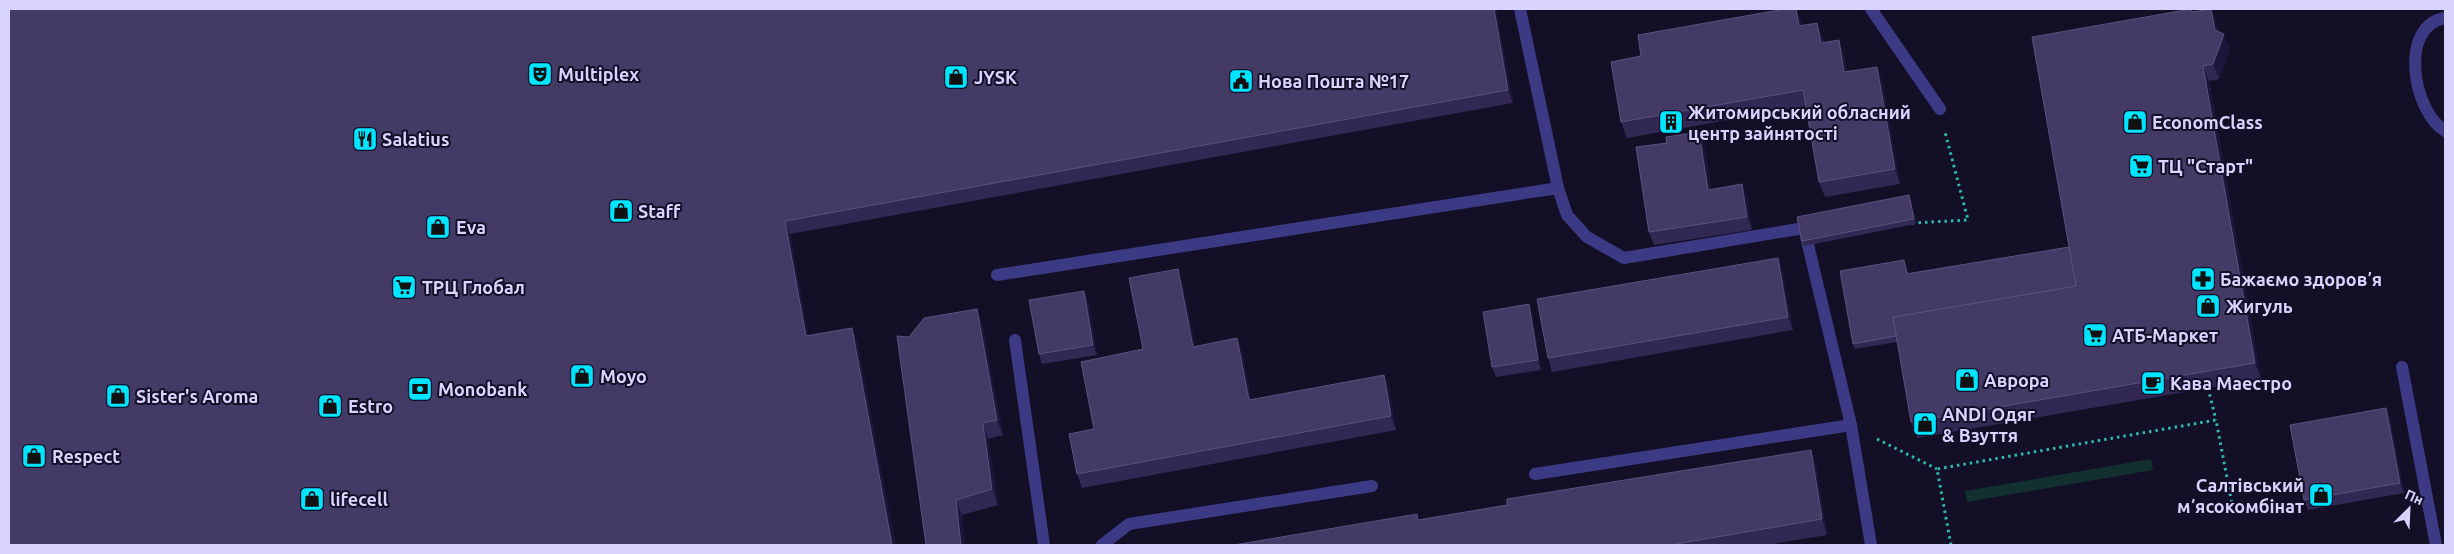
<svg xmlns="http://www.w3.org/2000/svg" width="2454" height="554" viewBox="0 0 2454 554" font-family="Ubuntu,sans-serif">
  <style>
    .green { fill: #12302f }
    .lines { fill: none; stroke-linecap: round; stroke-linejoin: round }
    .path { stroke: #2fb8b0; stroke-width: 3; stroke-dasharray: 2.5 4; stroke-linecap: butt }
    .lane { stroke: #3d3a85; stroke-width: 12 }
    .wall { fill: #312854 }
    .shaded-wall { fill: #1d163a }
    .building { fill: #433a66; stroke: #5a527e }
    .labels { text-anchor: middle; dominant-baseline: central; stroke-width: 4; stroke-linejoin: round; paint-order: stroke }
    .poi-label { font-size: 18px; font-weight: bold; fill: #d9d4ff; stroke: #130f26; text-anchor: start }
  </style>
  <rect width="100%" height="100%" fill="#130f26"/>
  <polygon class="green" points="2151,459 2153,470 1967,502 1965,491"/>
  <g class="lines">
    <g class="path">
      <polyline points="1912,223 1968,220 1945,132"/>
      <polyline points="2208,388 2216,420"/>
      <polyline points="1877,439 1937,469"/>
      <polyline points="1951,545 1937,469 2216,420 2232,504"/>
    </g>
    <g class="lane">
      <polyline points="1520,9 1558,188 1567,215 1587,237 1624,258 1804,228 1851,425 1871,545"/>
      <polyline points="1871,9 1940,109"/>
      <path d="M2445 18C2398 26 2413 112 2445 131"/>
      <polyline points="997,275 1558,188"/>
      <polyline points="1015,340 1044,545"/>
      <polyline points="2402,367 2436,545"/>
      <polyline points="1535,474 1851,425"/>
      <polyline points="1102,545 1129,524 1372,486"/>
    </g>
  </g>
  <g class="wall">
    <polygon points="9,9 1496,9 1513,103 790,234 808,335 852,328 857,341 895,545 9,545"/>
    <polygon points="1796,9 1802,25 1823,38 1824,43 1839,40 1844,56 1847,72 1877,67 1882,82 1900,184 1825,197 1819,182 1806,106 1627,138 1621,122"/>
    <polygon points="2211,9 2217,24 2218,31 2230,49 2219,79 2209,81 2261,379 1917,438 1911,422 1897,342 1855,349 1853,344 1906,265 1908,273 2069,247 2192,12"/>
    <polygon points="1699,132 1704,145 1711,189 1742,184 1747,198 1752,230 1654,245 1649,232 1667,143"/>
    <polygon points="1909,195 1911,200 1916,224 1804,246 1802,241"/>
    <polygon points="1782,271 1793,330 1552,372 1548,358"/>
    <polygon points="1182,282 1195,346 1242,352 1251,399 1389,388 1396,430 1082,488 1077,474 1094,429 1143,349"/>
    <polygon points="1088,301 1097,355 1042,364 1039,354"/>
    <polygon points="977,309 982,324 1003,435 988,439 998,505 962,515 965,545 909,337"/>
    <polygon points="1532,314 1541,370 1496,377 1492,367"/>
    <polygon points="2390,418 2404,493 2308,510 2304,500"/>
    <polygon points="1811,450 1816,466 1827,535 1766,545 1234,545 1419,520 1507,505"/>
  </g>
  <g class="shaded-wall">
    <polygon points="1494,9 1496,9 1513,103 1508,90"/>
    <polygon points="1796,9 1801,22 1805,41 1799,26"/>
    <polygon points="2211,9 2217,24 2220,45 2224,34 2230,49 2219,79 2213,64 2215,30"/>
    <polygon points="1817,23 1823,38 1827,59 1821,43"/>
    <polygon points="1839,40 1844,56 1850,88 1844,72"/>
    <polygon points="2203,66 2209,81 2261,379 2255,363"/>
    <polygon points="1877,67 1882,82 1900,184 1895,169"/>
    <polygon points="1699,132 1704,145 1713,203 1708,190"/>
    <polygon points="1742,184 1747,198 1752,230 1747,217"/>
    <polygon points="1909,195 1911,200 1916,224 1914,219"/>
    <polygon points="785,221 790,234 811,349 806,336"/>
    <polygon points="1778,258 1782,271 1793,330 1788,317"/>
    <polygon points="1178,269 1182,282 1198,360 1193,347"/>
    <polygon points="1084,291 1088,301 1097,355 1093,345"/>
    <polygon points="1529,304 1532,314 1541,370 1538,360"/>
    <polygon points="977,309 982,324 1003,435 997,420"/>
    <polygon points="852,328 857,341 895,545 892,545"/>
    <polygon points="1237,338 1242,352 1254,413 1249,400"/>
    <polygon points="1384,375 1389,388 1396,430 1391,416"/>
    <polygon points="2386,408 2390,418 2404,493 2400,483"/>
    <polygon points="983,423 988,439 998,505 992,489"/>
    <polygon points="1811,450 1816,466 1827,535 1822,519"/>
    <polygon points="956,500 962,515 965,545 961,545"/>
  </g>
  <g class="building">
    <polygon points="9,9 1494,9 1508,90 785,221 806,336 852,328 892,545 9,545"/>
    <polygon points="1785,9 1796,9 1799,26 1817,23 1821,43 1839,40 1844,72 1877,67 1895,169 1819,182 1803,90 1621,122 1611,62 1641,56 1638,35"/>
    <polygon points="2191,9 2192,12 2211,9 2215,30 2224,34 2213,64 2203,66 2255,363 1911,422 1893,317 2076,286 2032,37"/>
    <polygon points="1699,132 1708,190 1742,184 1747,217 1649,232 1636,147 1667,143 1666,137"/>
    <polygon points="1909,195 1914,219 1802,241 1797,217"/>
    <polygon points="2069,247 2076,286 1893,317 1896,336 1853,344 1840,271 1904,260 1907,274"/>
    <polygon points="1778,258 1788,317 1548,358 1537,299"/>
    <polygon points="1178,269 1193,347 1237,338 1249,400 1384,375 1391,416 1077,474 1069,434 1094,429 1081,362 1143,349 1129,278"/>
    <polygon points="1084,291 1093,345 1039,354 1029,300"/>
    <polygon points="1529,304 1538,360 1492,367 1483,312"/>
    <polygon points="977,309 997,420 983,423 992,489 956,500 961,545 926,545 897,336 909,337 924,318"/>
    <polygon points="2386,408 2400,483 2304,500 2290,425"/>
    <polygon points="1811,450 1822,519 1670,545 1234,545 1417,514 1418,520 1507,505 1507,499"/>
  </g>
  <defs>
    <symbol id="theatre-square" viewBox="-11 -11 22 22"><rect x="-9" y="-9" width="18" height="18" rx="4" fill="#00e5ff" stroke="#130f26"/><path d="M-5-5.5Q0-4 5-5.5V0Q5 5 0 6Q-5 5-5 0ZM-3.3-2.5H-1v1.5H-3.3ZM1-2.5H3.3v1.5H1ZM-2.8 1Q0 5.5 2.8 1Z" fill="#111"/></symbol>
    <symbol id="shop-square" viewBox="-11 -11 22 22"><rect x="-9" y="-9" width="18" height="18" rx="4" fill="#00e5ff" stroke="#130f26"/><path d="M-5-2.5h2.3a2.7 3.5 0 0 1 5.4 0H5L5.5 6h-11ZM-1.5-2.5h3a1.5 2.3 0 0 0-3 0Z" fill="#111"/></symbol>
    <symbol id="civic-square" viewBox="-11 -11 22 22"><rect x="-9" y="-9" width="18" height="18" rx="4" fill="#00e5ff" stroke="#130f26"/><path d="M-.6-6.5H3V-4.5H.6V-3L4-1V1h2V6H-6V1h2V-1L-.6-3ZM-1.2 2.5V6h2.4V2.5Z" fill="#111"/></symbol>
    <symbol id="building-square" viewBox="-11 -11 22 22"><rect x="-9" y="-9" width="18" height="18" rx="4" fill="#00e5ff" stroke="#130f26"/><path d="M-4-6H4V6H1V3H-1V6H-4ZM-2.5-4.3h1.7v1.8h-1.7ZM.8-4.3h1.7v1.8H.8ZM-2.5-1h1.7V.8h-1.7ZM.8-1h1.7V.8H.8Z" fill="#111"/></symbol>
    <symbol id="restaurant-square" viewBox="-11 -11 22 22"><rect x="-9" y="-9" width="18" height="18" rx="4" fill="#00e5ff" stroke="#130f26"/><path d="M-5-6h1v4h1v-4h1v4h1v-4h1v5L-1.5 .5V6h-2V.5L-5-1ZM5-6V6H3V1.5H1.5Q1.5-4 5-6Z" fill="#111"/></symbol>
    <symbol id="supermarket-square" viewBox="-11 -11 22 22"><rect x="-9" y="-9" width="18" height="18" rx="4" fill="#00e5ff" stroke="#130f26"/><path d="M-6-5.5h2.5l.6 2H6L4.5 2H-2.5L-4.4-4H-6ZM-1.5 3.2a1.3 1.3 0 1 0 .1 0ZM3 3.2a1.3 1.3 0 1 0 .1 0Z" fill="#111"/></symbol>
    <symbol id="pharmacy-square" viewBox="-11 -11 22 22"><rect x="-9" y="-9" width="18" height="18" rx="4" fill="#00e5ff" stroke="#130f26"/><path d="M-2-6h4v4h4v4h-4v4h-4v-4h-4v-4h4Z" fill="#111"/></symbol>
    <symbol id="cafe-square" viewBox="-11 -11 22 22"><rect x="-9" y="-9" width="18" height="18" rx="4" fill="#00e5ff" stroke="#130f26"/><path d="M-5.5-4.5H6V0H3Q3 3.5 0 3.5H-2.5Q-5.5 3.5-5.5 0ZM3-3.2v2h1.7v-2ZM-6 4.5H4V6H-6Z" fill="#111"/></symbol>
    <symbol id="bank-square" viewBox="-11 -11 22 22"><rect x="-9" y="-9" width="18" height="18" rx="4" fill="#00e5ff" stroke="#130f26"/><path d="M-6-4H6V4H-6ZM0-2.3a2.3 2.3 0 1 0 0 4.6a2.3 2.3 0 1 0 0-4.6Z" fill="#111"/></symbol>
  </defs>
  <g fill-rule="evenodd">
    <use href="#theatre-square" x="526" y="60" width="28" height="28"/>
    <use href="#shop-square" x="942" y="63" width="28" height="28"/>
    <use href="#civic-square" x="1227" y="67" width="28" height="28"/>
    <use href="#building-square" x="1657" y="108" width="28" height="28"/>
    <use href="#shop-square" x="2121" y="108" width="28" height="28"/>
    <use href="#restaurant-square" x="351" y="125" width="28" height="28"/>
    <use href="#supermarket-square" x="2127" y="152" width="28" height="28"/>
    <use href="#shop-square" x="607" y="197" width="28" height="28"/>
    <use href="#shop-square" x="424" y="213" width="28" height="28"/>
    <use href="#pharmacy-square" x="2189" y="265" width="28" height="28"/>
    <use href="#supermarket-square" x="390" y="273" width="28" height="28"/>
    <use href="#shop-square" x="2194" y="292" width="28" height="28"/>
    <use href="#supermarket-square" x="2081" y="321" width="28" height="28"/>
    <use href="#shop-square" x="568" y="362" width="28" height="28"/>
    <use href="#shop-square" x="1953" y="366" width="28" height="28"/>
    <use href="#cafe-square" x="2139" y="369" width="28" height="28"/>
    <use href="#bank-square" x="406" y="375" width="28" height="28"/>
    <use href="#shop-square" x="104" y="382" width="28" height="28"/>
    <use href="#shop-square" x="316" y="392" width="28" height="28"/>
    <use href="#shop-square" x="1911" y="410" width="28" height="28"/>
    <use href="#shop-square" x="20" y="442" width="28" height="28"/>
    <use href="#shop-square" x="2307" y="481" width="28" height="28"/>
    <use href="#shop-square" x="298" y="485" width="28" height="28"/>
  </g>
  <g class="labels">
    <g class="poi-label">
      <text x="558" y="74">Multiplex</text>
      <text x="974" y="77">JYSK</text>
      <text x="1258" y="81">Нова Пошта №17</text>
      <text x="1688" y="112">Житомирський обласний<tspan x="1688" dy="21">центр зайнятості</tspan></text>
      <text x="2152" y="122">EconomClass</text>
      <text x="382" y="139">Salatius</text>
      <text x="2158" y="166">ТЦ "Старт"</text>
      <text x="638" y="211">Staff</text>
      <text x="456" y="227">Eva</text>
      <text x="2220" y="279">Бажаємо здоровʼя</text>
      <text x="422" y="287">ТРЦ Глобал</text>
      <text x="2226" y="306">Жигуль</text>
      <text x="2112" y="335">АТБ-Маркет</text>
      <text x="600" y="376">Moyo</text>
      <text x="1984" y="380">Аврора</text>
      <text x="2170" y="383">Кава Маестро</text>
      <text x="438" y="389">Monobank</text>
      <text x="136" y="396">Sister's Aroma</text>
      <text x="348" y="406">Estro</text>
      <text x="1942" y="414">ANDI Одяг<tspan x="1942" dy="21">&amp; Взуття</tspan></text>
      <text x="52" y="456">Respect</text>
      <text x="2304" y="485" text-anchor="end">Салтівський<tspan x="2304" dy="21">мʼясокомбінат</tspan></text>
      <text x="330" y="499">lifecell</text>
    </g>
  </g>
  <rect width="2454" height="554" fill="none" stroke="#d9d4ff" stroke-width="20"/>
  <g transform="translate(2409 509) rotate(24)" stroke="#130f26" stroke-width="4" paint-order="stroke">
  <path d="M0-4L9 19L0 12L-9 19Z" fill="#d9d4ff"/>
  <text y="-8" font-size="14" font-weight="bold" text-anchor="middle" fill="#d9d4ff">Пн</text>
  </g>
</svg>
